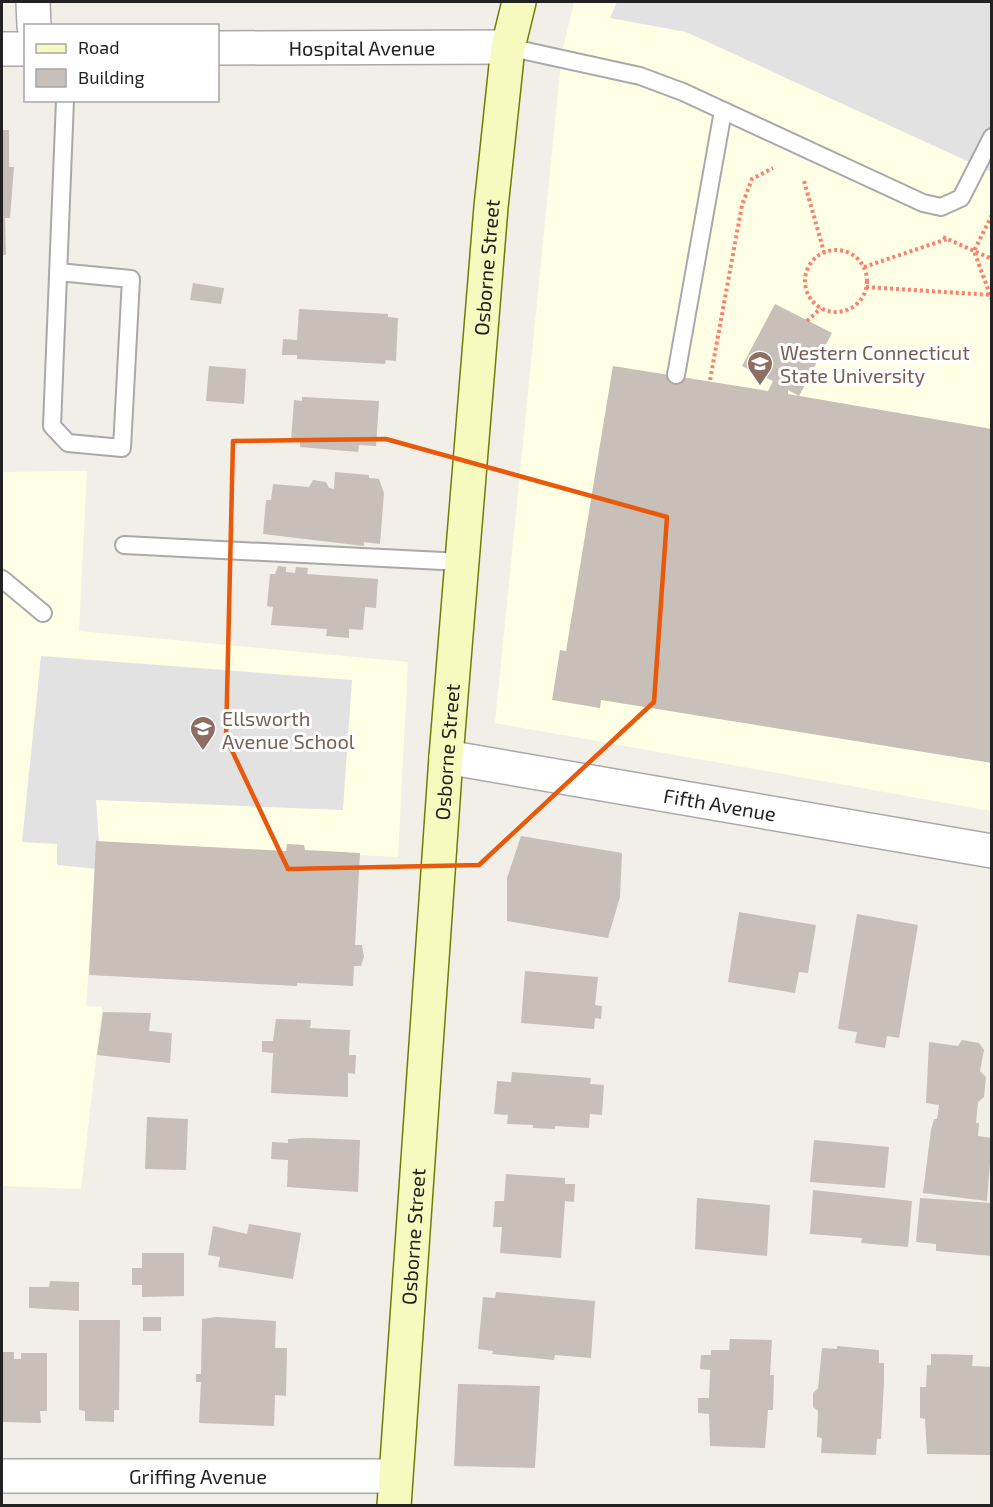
<svg xmlns="http://www.w3.org/2000/svg" width="993" height="1507" viewBox="0 0 993 1507" font-family="'Exo 2',sans-serif">
  <style>
    .education { fill: #ffffe5 }
    .parking { fill: #e2e2e2 }
    .building { fill: #c7bfb8 }
    .lines { fill: none; stroke-linecap: round; stroke-linejoin: round }
    .service-casing { stroke: #a9a9a9; stroke-width: 20 }
    .minor-casing { stroke: #a9a9a9; stroke-width: 36 }
    .tertiary-casing { stroke: #a9a9a9; stroke-width: 36 }
    .secondary-casing { stroke: #707d05; stroke-width: 36 }
    .path { stroke: #fa8072; stroke-width: 4; stroke-dasharray: 3 3; stroke-linecap: butt }
    .service { stroke: #fff; stroke-width: 16 }
    .minor { stroke: #fff; stroke-width: 33 }
    .tertiary { stroke: #fff; stroke-width: 33 }
    .secondary { stroke: #f7fabf; stroke-width: 33 }
    .marked { fill: none; stroke: #e8590c; stroke-width: 4.5; stroke-linejoin: round }
    .labels { text-anchor: middle; dominant-baseline: central; stroke-width: 6; stroke-linejoin: round; paint-order: stroke }
    .street-label { font-size: 20px; fill: #222; stroke: #fff }
    .education-label { font-size: 20px; fill: #785e54; stroke: #fff; text-anchor: start }
  </style>
  <rect width="100%" height="100%" fill="#f2efe9"/>
  <g class="education">
    <polygon points="574,2 991,2 991,811 495,723 562,52"/>
    <polygon points="87,471 79,631 408,662 398,857 99,842 86,1006 102,1007 81,1189 2,1186 2,472"/>
  </g>
  <g class="parking">
    <polygon points="617,2 991,2 991,172 686,32 610,18"/>
    <polygon points="41,656 352,680 343,810 96,800 99,842 97,869 57,865 57,844 22,842"/>
  </g>
  <g class="building">
    <polygon points="2,130 9,130 9,167 14,167 10,218 5,218 6,255 2,255"/>
    <polygon points="193,283 224,288 221,304 190,300"/>
    <polygon points="775,304 832,333 799,396 788,390 788,394 992,429 992,763 601,700 600,708 552,700 560,650 566,651 613,366 768,391 773,381 742,366"/>
    <polygon points="299,309 388,314 388,317 398,318 396,361 386,360 385,364 297,359 297,355 282,355 283,339 297,340"/>
    <polygon points="209,366 246,369 244,404 206,401"/>
    <polygon points="302,397 379,401 376,446 359,445 358,452 300,447 300,441 291,440 294,400 302,401"/>
    <polygon points="335,472 369,475 369,478 379,479 384,493 380,544 364,542 364,546 263,534 266,500 271,500 273,484 309,487 313,480 326,482 329,488 334,489"/>
    <polygon points="278,566 286,567 286,572 295,573 296,567 308,568 307,574 378,579 376,608 365,607 363,630 349,629 349,638 326,636 327,629 271,625 273,607 267,606 270,574 275,574"/>
    <polygon points="521,836 622,853 620,897 608,938 507,921 507,878"/>
    <polygon points="96,841 286,851 287,844 304,845 305,850 360,853 355,945 362,945 364,957 361,966 354,966 353,986 297,983 297,986 89,975"/>
    <polygon points="739,912 816,925 808,973 799,972 795,993 728,982"/>
    <polygon points="857,914 918,925 899,1038 887,1036 885,1048 855,1043 857,1032 838,1029"/>
    <polygon points="525,971 598,977 595,1005 602,1006 601,1019 595,1018 594,1029 521,1023"/>
    <polygon points="103,1012 151,1013 149,1031 172,1033 170,1063 97,1055"/>
    <polygon points="276,1019 311,1020 310,1028 350,1030 349,1055 356,1055 355,1074 348,1073 348,1097 271,1093 273,1053 262,1052 262,1041 273,1041"/>
    <polygon points="962,1040 979,1043 984,1050 980,1071 986,1077 984,1097 978,1102 976,1123 979,1123 978,1136 992,1138 987,1201 923,1193 931,1130 934,1119 937,1119 939,1105 926,1103 929,1042 958,1046"/>
    <polygon points="512,1072 591,1078 590,1084 604,1085 602,1115 590,1114 589,1128 555,1126 555,1129 533,1128 533,1125 507,1124 508,1115 494,1114 497,1081 511,1082"/>
    <polygon points="147,1117 188,1119 186,1170 145,1169"/>
    <polygon points="308,1138 360,1140 358,1192 287,1187 288,1160 271,1159 272,1142 288,1143 288,1139"/>
    <polygon points="814,1140 889,1147 885,1188 810,1182"/>
    <polygon points="506,1174 565,1178 565,1184 575,1184 574,1202 565,1201 561,1258 500,1253 502,1227 493,1227 495,1201 504,1201"/>
    <polygon points="813,1190 912,1201 908,1247 861,1243 862,1238 810,1234"/>
    <polygon points="697,1198 770,1205 767,1256 695,1249"/>
    <polygon points="920,1198 992,1203 992,1256 936,1251 936,1244 916,1242"/>
    <polygon points="249,1224 301,1233 293,1279 218,1267 220,1257 208,1255 213,1226 247,1234"/>
    <polygon points="142,1253 184,1253 184,1296 142,1297 142,1285 132,1285 132,1268 142,1268"/>
    <polygon points="50,1281 79,1282 79,1311 29,1308 29,1287 49,1287"/>
    <polygon points="496,1292 595,1301 591,1358 555,1355 554,1360 492,1354 493,1351 478,1349 483,1297 495,1298"/>
    <rect x="143" y="1317" width="18" height="14"/>
    <polygon points="216,1317 276,1321 275,1348 287,1348 286,1396 275,1395 274,1426 199,1423 201,1382 196,1382 196,1374 201,1374 202,1319"/>
    <polygon points="79,1320 120,1320 119,1410 114,1410 114,1422 85,1421 85,1411 79,1410"/>
    <polygon points="730,1339 772,1340 770,1375 774,1375 773,1410 768,1410 765,1448 710,1446 709,1414 698,1413 698,1398 709,1398 710,1370 700,1369 701,1355 711,1355 711,1350 729,1350"/>
    <polygon points="837,1346 879,1350 879,1363 884,1363 884,1381 881,1439 877,1439 876,1455 821,1453 822,1438 817,1437 818,1411 813,1407 813,1393 818,1388 822,1348 837,1349"/>
    <polygon points="2,1352 14,1352 14,1359 21,1359 21,1353 47,1353 47,1411 40,1411 41,1423 2,1422"/>
    <polygon points="931,1354 973,1355 972,1366 992,1367 992,1455 927,1454 925,1419 920,1418 920,1387 926,1387 927,1365 931,1365"/>
    <polygon points="458,1384 540,1386 535,1468 454,1466"/>
  </g>
  <g class="lines">
    <defs>
      <g id="service">
        <polyline points="508,47 640,76 683,92 923,203 941,207 961,198 992,137"/>
        <polyline points="58,272 131,279 122,448 68,443 52,426 65,100"/>
        <polyline points="676,375 723,111"/>
        <polyline points="124,545 462,562"/>
        <polyline points="2,579 43,613"/>
      </g>
      <g id="minor">
        <polyline points="33,2 34,26"/>
        <path id="s1" d="M446 757 992 851"/>
        <path id="s2" d="M2 1476H395"/>
      </g>
      <g id="tertiary">
        <path id="s3" d="M218 48 508 47"/>
        <polyline points="2,49 26,49"/>
      </g>
      <g id="secondary">
        <path id="s4" d="M394 1506 446 757 491 207 508 47 519 2"/>
      </g>
    </defs>
    <use href="#service" class="service-casing"/>
    <use href="#minor" class="minor-casing"/>
    <use href="#tertiary" class="tertiary-casing"/>
    <use href="#secondary" class="secondary-casing"/>
    <g class="path">
      <polyline points="804,181 824,252"/>
      <polyline points="992,215 974,251 992,300"/>
      <polyline points="943,237 992,259"/>
      <circle cx="836" cy="281" r="31"/>
      <polyline points="864,267 947,239"/>
      <polyline points="866,287 992,295"/>
      <polyline points="807,321 821,308"/>
      <polyline points="710,380 742,205 752,179 773,168"/>
    </g>
    <use href="#service" class="service"/>
    <use href="#minor" class="minor"/>
    <use href="#tertiary" class="tertiary"/>
    <use href="#secondary" class="secondary"/>
  </g>
  <path class="marked" d="M386 439 667 517 654 702 479 865 288 869 226 738 233 441Z"/>
  <defs>
    <symbol id="university-pin" viewBox="-11 -11 22 30"><path d="M0 17L-7.5 6A9.5 9.5 0 1 1 7.5 6Z" fill="#8d6e63" stroke="#fff"/><path d="M0-5L7-2L0 1L-7-2ZM-4 1L0 2.5L4 1V4Q0 6-4 4Z" fill="#fff"/></symbol>
    <symbol id="school-pin" viewBox="-11 -11 22 30"><path d="M0 17L-7.5 6A9.5 9.5 0 1 1 7.5 6Z" fill="#8d6e63" stroke="#fff"/><path d="M0-5L7-2L0 1L-7-2ZM-4 1L0 2.5L4 1V4Q0 6-4 4Z" fill="#fff"/></symbol>
  </defs>
  <g fill-rule="evenodd">
    <use href="#university-pin" x="745" y="349" width="30" height="40"/>
    <use href="#school-pin" x="188" y="714" width="30" height="40"/>
  </g>
  <g class="labels">
    <g class="street-label">
      <text stroke="none"><textPath href="#s3" startOffset="144">Hospital Avenue</textPath></text>
      <text stroke="none"><textPath href="#s4" startOffset="1242">Osborne Street</textPath></text>
      <text stroke="none"><textPath href="#s4" startOffset="756">Osborne Street</textPath></text>
      <text stroke="none"><textPath href="#s1" startOffset="278">Fifth Avenue</textPath></text>
      <text stroke="none"><textPath href="#s4" startOffset="270">Osborne Street</textPath></text>
      <text stroke="none"><textPath href="#s2" startOffset="196">Griffing Avenue</textPath></text>
    </g>
    <g class="education-label">
      <text x="780" y="352">Western Connecticut<tspan x="780" dy="23">State University</tspan></text>
      <text x="222" y="718">Ellsworth<tspan x="222" dy="23">Avenue School</tspan></text>
    </g>
  </g>
  <rect width="993" height="1507" fill="none" stroke="#222222" stroke-width="6"/>
  <rect x="24" y="24" width="195" height="78" fill="#ffffff" stroke="#a7a7a7" stroke-width="1.5"/>
  <rect x="36" y="44" width="30" height="9" fill="#f7fabf" stroke="#a7a7a7" stroke-width="1.5"/>
  <text x="78" y="54" font-size="18" fill="#222222">Road</text>
  <rect x="36" y="69" width="30" height="18" fill="#c7bfb8" stroke="#a7a7a7" stroke-width="1.5"/>
  <text x="78" y="84" font-size="18" fill="#222222">Building</text>
</svg>
